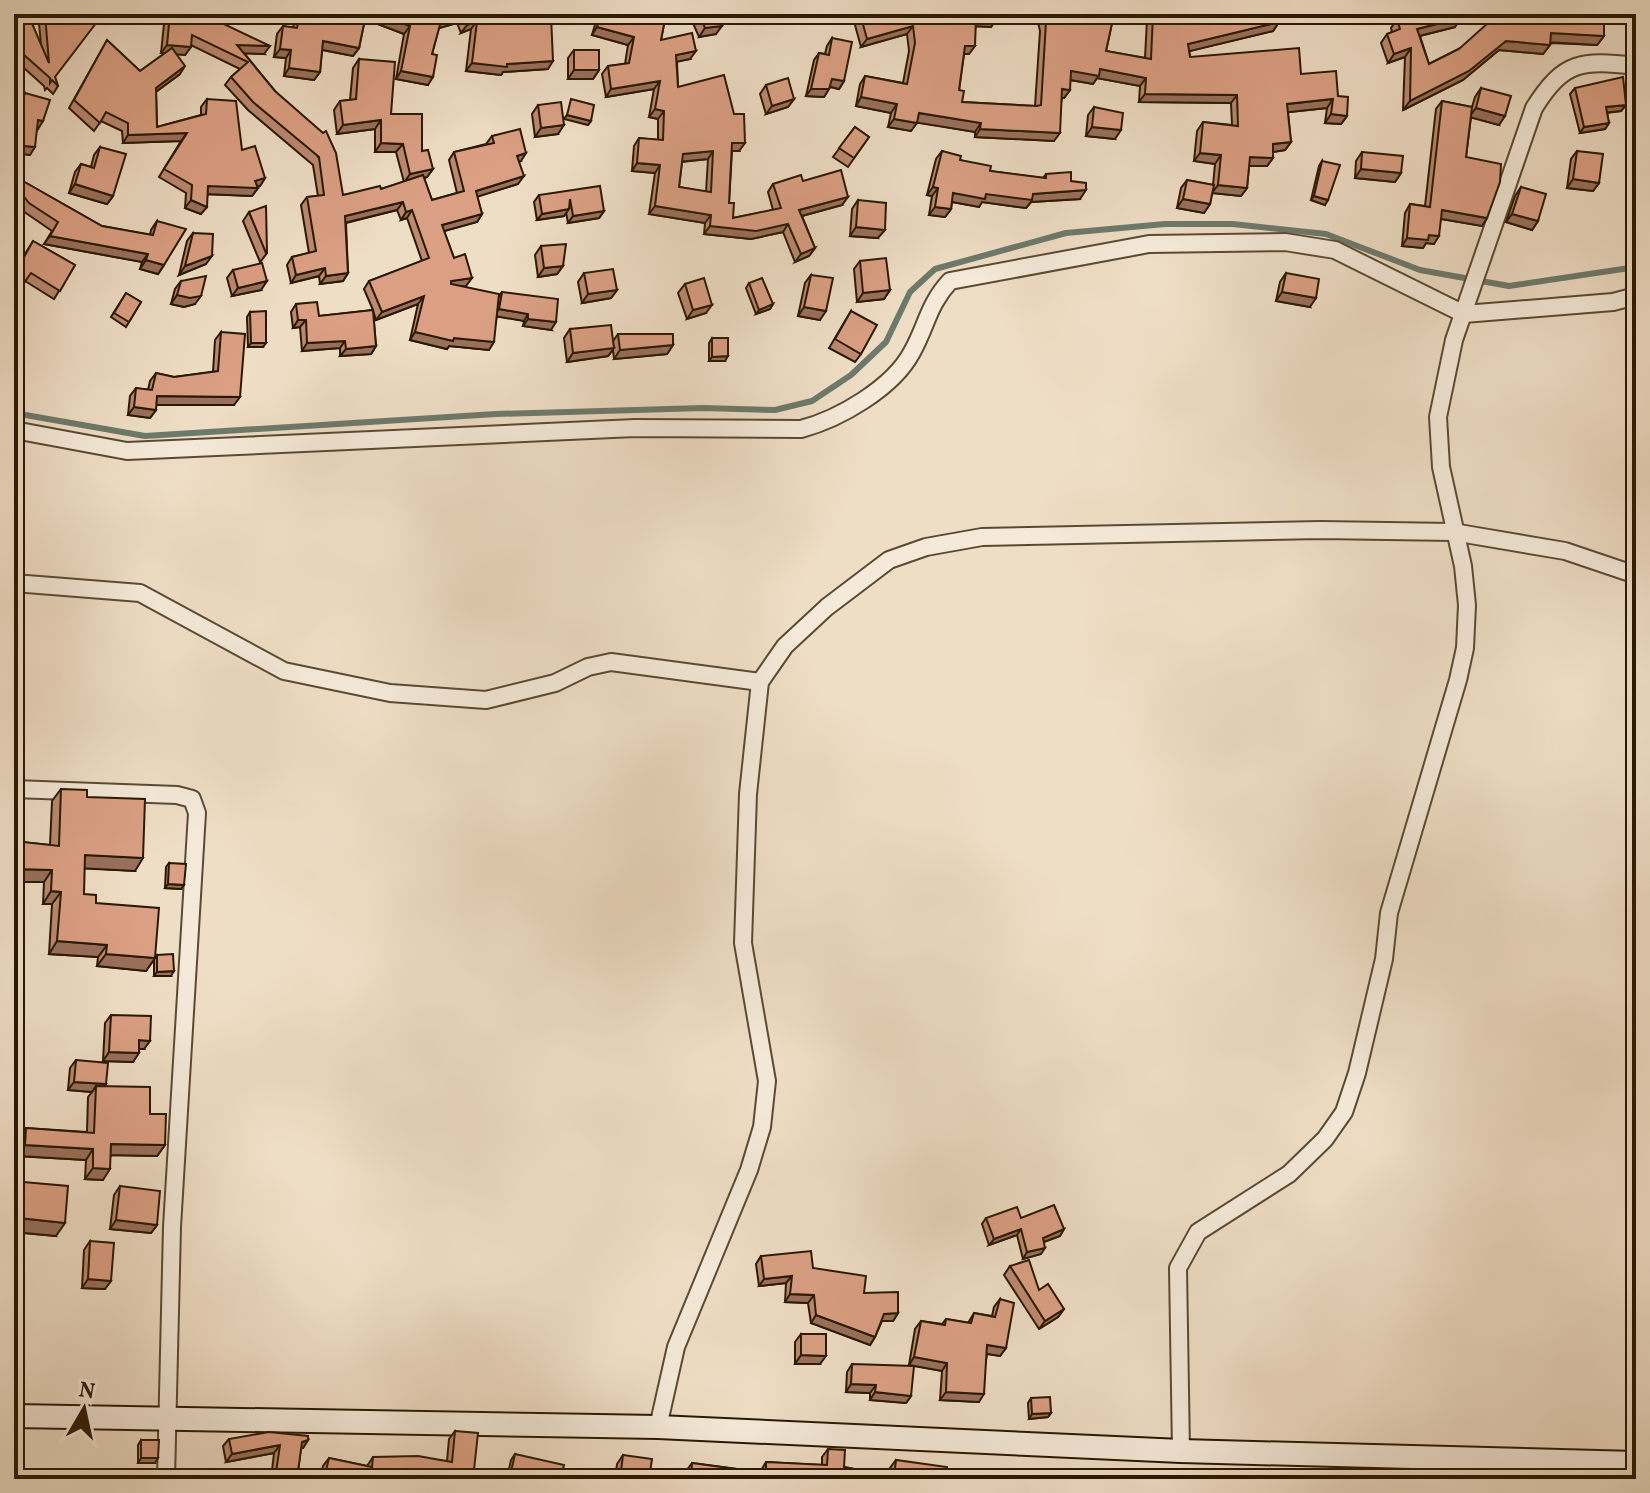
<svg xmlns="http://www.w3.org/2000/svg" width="1650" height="1493" viewBox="0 0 1650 1493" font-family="Vollkorn,serif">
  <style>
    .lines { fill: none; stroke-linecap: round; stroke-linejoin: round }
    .stream { stroke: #6d7a6c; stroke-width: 6 }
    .street-casing { stroke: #5b4a33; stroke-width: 20 }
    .secondary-casing { stroke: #2a1802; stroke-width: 26 }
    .street { stroke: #f5eada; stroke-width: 16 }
    .secondary { stroke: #f5eada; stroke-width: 22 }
    .wall { fill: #bc8a72; stroke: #2a1802; stroke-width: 2; fill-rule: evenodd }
    .shaded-wall { fill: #99705c; stroke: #2a1802; stroke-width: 2 }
    .building { fill: #dba084; stroke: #2a1802; stroke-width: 2; fill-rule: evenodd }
  </style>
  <rect width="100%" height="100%" fill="#efdec6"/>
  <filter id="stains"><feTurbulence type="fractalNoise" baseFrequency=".0025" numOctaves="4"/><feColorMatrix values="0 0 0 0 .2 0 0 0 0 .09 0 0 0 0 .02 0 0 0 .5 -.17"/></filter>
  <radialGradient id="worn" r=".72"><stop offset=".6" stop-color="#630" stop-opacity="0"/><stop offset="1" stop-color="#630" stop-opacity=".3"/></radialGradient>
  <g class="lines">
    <polyline class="stream" points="14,413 145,436 496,414 703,408 775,410 812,401 851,375 886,342 910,292 935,269 1066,233 1165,224 1233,224 1326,234 1420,270 1509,286 1636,267"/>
    <defs>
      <g id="street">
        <path d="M14 430 127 451 635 428 801 429C839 419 893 388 912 352 927 325 928 305 950 281L1149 244 1285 242 1335 250 1464 314 1613 302 1636 296"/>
        <polyline points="14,583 140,593 284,671 390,693 486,700 555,683 588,667 611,662 760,682"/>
        <polyline points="14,789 177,795 192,799 197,813 172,1227 166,1479"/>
        <polyline points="658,1427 676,1347 749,1170 762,1127 767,1081 743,943 748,794 760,682 785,646 827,607 889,560 926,547 982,537 1321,530 1453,532 1565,551 1636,575"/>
        <path d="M1181 1451 1178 1268 1198 1232 1289 1174 1325 1139 1344 1112 1357 1073 1384 959 1389 913 1458 680 1465 648 1467 605 1463 566 1441 467 1438 417 1454 340 1534 108C1564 60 1582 60 1636 66"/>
        <polyline points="1452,1479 1455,1457"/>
      </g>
      <polyline id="secondary" points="14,1416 658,1427 1181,1451 1636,1463"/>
    </defs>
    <use href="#street" class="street-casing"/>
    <use href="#secondary" class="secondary-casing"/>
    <use href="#street" class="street"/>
    <use href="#secondary" class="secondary"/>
  </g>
  <g class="wall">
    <polygon points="14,14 41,44 38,14 65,14 55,77 58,86 53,94 47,88 45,90 44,86 14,59"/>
    <polygon points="117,14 156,14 127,21"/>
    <polygon points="165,14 203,14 264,54 244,53 275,91 343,195 381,189 404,182 396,152 375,152 375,129 337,134 334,110 340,101 350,100 353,68 359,59 391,114 422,151 433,169 427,177 424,178 432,200 457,193 449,160 454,152 486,144 492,136 521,161 519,162 518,184 477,196 482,214 477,222 444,231 454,258 466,286 461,286 499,296 502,292 551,330 523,326 524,321 497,316 489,350 449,346 447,349 410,340 418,304 376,320 373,311 376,346 371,354 340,356 340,348 302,351 300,327 293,328 291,312 296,304 319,316 373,310 364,289 369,281 422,261 407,218 401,220 397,210 346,223 348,273 343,281 320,284 319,276 291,283 287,265 292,257 309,253 301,205 307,197 318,196 313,165 248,110 225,85 231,77 240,69 191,45 185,55 176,54 180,74 156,92 157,127 201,115 201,107 207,99 242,150 265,178 260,186 257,186 258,188 252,196 208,194 201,214 185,208 186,193 159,177 181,141 123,143 122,131 101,121 94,131 69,108 107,40 140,71 165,53 161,53"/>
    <polygon points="296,14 563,14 558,22 551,23 548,69 503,72 501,75 466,71 471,29 461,33 457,23 439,28 432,54 428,85 396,79 404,34 365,19 359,48 353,56 322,50 320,72 314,80 284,76 286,58 274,57 277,34 283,26 293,28"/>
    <path d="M598 14H666L661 40 690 59 677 61 678 87 739 151H732L729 203 733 218 773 210 768 192 773 184 803 181 842 205 802 216 815 248 809 256 795 262 783 232 751 239 704 234 705 223 649 214 655 173 632 171 634 146 639 138 658 140V119L649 117 654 89 606 97 602 74 608 66 625 64 628 45 592 35ZM708 159 706 192 679 187 682 162Z"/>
    <polygon points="689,14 717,14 716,34 699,37"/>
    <polygon points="862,14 997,14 997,18 991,27 976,26 969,54 964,54 959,90 962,102 1035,106 1040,31 1037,18 1011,17 1011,14 1114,14 1106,51 1145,58 1147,19 1116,14 1277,14 1279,22 1273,31 1189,51 1190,57 1301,74 1338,96 1347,116 1341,124 1325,123 1327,108 1288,112 1291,142 1285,150 1273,152 1273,158 1267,166 1249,166 1247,188 1241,196 1212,193 1210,204 1204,213 1177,208 1181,188 1187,180 1213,185 1215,164 1194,161 1197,131 1203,122 1232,125 1231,103 1139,102 1140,86 1097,78 1093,84 1070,80 1070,90 1064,98 1062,98 1054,141 975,137 975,132 917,122 911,131 888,127 891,113 856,106 860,84 865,76 903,83 909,51 907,34 861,47 855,25 862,17"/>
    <polygon points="1564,14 1636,14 1636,22 1595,18 1595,22 1604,36 1597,45 1550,43 1550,45 1543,54 1499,50 1463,80 1403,110 1405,57 1388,63 1381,43 1387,34 1392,32 1391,28 1397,19 1455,27 1420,36 1429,64 1525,15 1564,19"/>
    <polygon points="832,38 844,81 839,89 830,87 824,97 806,96 814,60 819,53 825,54 827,46"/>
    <polygon points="574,50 599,70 593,79 568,79 568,58"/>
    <polygon points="766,85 794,99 788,107 766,114 760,94"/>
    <polygon points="1481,88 1499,125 1471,117 1466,157 1487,218 1482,226 1441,219 1434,244 1426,243 1423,248 1402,246 1405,213 1410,204 1425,206 1436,109 1442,101 1472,107 1475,97"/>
    <polygon points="1575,88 1626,105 1621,111 1607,113 1609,123 1605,129 1580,133 1570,94"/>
    <polygon points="25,93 38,129 37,129 30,155 14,153 14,119 20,100"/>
    <polygon points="538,105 558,134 535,137 532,114"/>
    <polygon points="1094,107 1115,139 1086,136 1088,115"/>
    <polygon points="855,127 869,137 848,167 833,157"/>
    <polygon points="100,147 113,196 107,204 69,193 75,172 81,164 91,167 94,155"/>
    <polygon points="942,151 960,160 990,171 1043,178 1046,174 1071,181 1080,199 1031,202 1026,208 982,202 979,207 952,202 951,209 945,217 929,215 932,196 927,195 936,159"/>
    <polygon points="1577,151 1599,183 1593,191 1567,188 1571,159"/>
    <polygon points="1362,152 1401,173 1395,182 1355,178 1356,161"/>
    <polygon points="1636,156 1636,190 1632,190 1635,158"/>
    <polygon points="1322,161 1325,205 1311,200 1319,166"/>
    <polygon points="14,176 102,226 150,235 151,230 157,221 164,265 158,274 140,269 142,262 44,244 52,231 23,211 14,200"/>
    <polygon points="1521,187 1538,221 1532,230 1506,222 1515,196"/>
    <polygon points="539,195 604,211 599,218 568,223 566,212 564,216 537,220 534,202"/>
    <polygon points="858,200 878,238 850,236 852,209"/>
    <polygon points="249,212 267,253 261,261 260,262 243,221"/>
    <polygon points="193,233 206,264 179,275 187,241"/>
    <polygon points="33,241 75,265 54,299 25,281 14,297 14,272"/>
    <polygon points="541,246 563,266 557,274 538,277 535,255"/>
    <polygon points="860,261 890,290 884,299 857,302 854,269"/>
    <polygon points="233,270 261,290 232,296 227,278"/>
    <polygon points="584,273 617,290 611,298 582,303 578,282"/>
    <polygon points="1286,273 1310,307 1276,301 1280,282"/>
    <polygon points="811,275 820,320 798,316 805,283"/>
    <polygon points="181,281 195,304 184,307 171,304 175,289"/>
    <polygon points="749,283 773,304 770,309 756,314 746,288"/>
    <polygon points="685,284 706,313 687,319 678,293"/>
    <polygon points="126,293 141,302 126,327 111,317"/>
    <polygon points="851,311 861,354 855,362 829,348"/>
    <polygon points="250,312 263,347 248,347 247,317"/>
    <polygon points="570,329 613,341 618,334 673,345 667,354 614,359 613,350 608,356 567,362 564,338"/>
    <polygon points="221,332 234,405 156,405 156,410 150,418 128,415 130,396 136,388 148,390 150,381 156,373 174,377 213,372 215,340"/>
    <polygon points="712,338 725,361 709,361 709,343"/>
    <polygon points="61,789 87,797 135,871 84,868 84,894 96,903 155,958 146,971 97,966 98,957 49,954 52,904 43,904 44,882 14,882 14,851 17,851 23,842 50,845 52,801"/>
    <polygon points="169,863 181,889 165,888 166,867"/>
    <polygon points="157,955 171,976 154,976 154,959"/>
    <polygon points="111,1015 144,1049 139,1049 133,1062 103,1061 105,1023"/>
    <polygon points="76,1060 105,1086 150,1114 165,1145 157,1156 111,1155 103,1180 85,1179 86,1160 18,1156 19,1139 26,1128 87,1132 88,1097 92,1092 68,1090 70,1068"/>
    <polygon points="23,1182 56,1236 14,1232 14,1194"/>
    <polygon points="120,1186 157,1225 151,1233 110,1229 114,1195"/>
    <polygon points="986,1218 1021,1218 1064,1229 1060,1236 1044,1242 1041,1254 1023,1259 1017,1235 989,1245 982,1224"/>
    <polygon points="90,1241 105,1289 82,1288 84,1250"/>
    <polygon points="761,1256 813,1268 864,1293 898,1313 893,1321 882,1321 875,1337 870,1345 811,1323 808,1303 785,1302 786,1283 759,1286 756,1264"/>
    <polygon points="1010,1266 1039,1290 1064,1309 1058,1317 1039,1329 1004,1275"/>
    <polygon points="1000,1299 1006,1348 1000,1356 987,1354 979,1402 940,1400 942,1371 909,1365 915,1329 921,1321 942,1324 946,1319 968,1323 974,1313 992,1316 994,1307"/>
    <polygon points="801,1334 820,1364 795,1364 795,1342"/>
    <polygon points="852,1364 911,1396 906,1403 870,1400 870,1393 846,1392 847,1372"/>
    <polygon points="1031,1398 1051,1413 1048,1417 1029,1419 1028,1403"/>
    <polygon points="455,1431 473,1479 320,1479 323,1466 329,1458 367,1466 373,1457 447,1461 449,1439"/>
    <polygon points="229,1439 308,1440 303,1448 301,1448 297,1479 271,1479 274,1453 226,1462 223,1446"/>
    <polygon points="141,1440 155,1463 138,1463 138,1445"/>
    <polygon points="828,1449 844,1467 889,1476 890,1468 896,1460 946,1479 686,1479 686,1471 692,1463 760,1472 766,1462 822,1465 822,1457"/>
    <polygon points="515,1454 561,1479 507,1478 511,1460"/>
    <polygon points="623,1455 649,1479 615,1479 617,1464"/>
  </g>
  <g class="shaded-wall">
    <polygon points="132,14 156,14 127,21"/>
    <polygon points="365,14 378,14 410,26 404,34 362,18"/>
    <polygon points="563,14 558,22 545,23 551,15"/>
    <polygon points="790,14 825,14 824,15"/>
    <polygon points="1013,14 1040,14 1037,18 1011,17"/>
    <polygon points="1116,14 1150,14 1147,19"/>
    <polygon points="1592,14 1636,14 1636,22 1589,17"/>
    <polygon points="463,15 457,23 436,29 441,21"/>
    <polygon points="976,18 997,18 991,27 970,26"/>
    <polygon points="1461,18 1455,27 1411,38 1417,29"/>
    <polygon points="477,21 471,29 461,33 467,25"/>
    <polygon points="1279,22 1273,31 1182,53 1188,44"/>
    <polygon points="722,26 716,34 699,37 705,28"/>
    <polygon points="913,26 907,34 861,47 867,39"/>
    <polygon points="597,27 634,37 628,45 592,35"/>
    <polygon points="1551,33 1604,36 1597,45 1545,42"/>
    <polygon points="323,41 359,48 353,56 318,49"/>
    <polygon points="1506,41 1550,45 1543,54 1499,50 1463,80 1403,110 1410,101"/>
    <polygon points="167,45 191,47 185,55 161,53"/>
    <polygon points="237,45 270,46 264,54 231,53"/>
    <polygon points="965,46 975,46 969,54 959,54"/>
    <polygon points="1411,48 1405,57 1388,63 1394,54"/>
    <polygon points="280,49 291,50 286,58 274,57"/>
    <polygon points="696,51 690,59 671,63 676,55"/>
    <polygon points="553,61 548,69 503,72 501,75 466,71 472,63 507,64"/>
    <polygon points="185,66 180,74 150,96 156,88"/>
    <polygon points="289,68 320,72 314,80 284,76"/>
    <polygon points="1100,69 1146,78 1140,86 1097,78 1093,84 1065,79 1071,71"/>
    <polygon points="574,70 599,70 593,79 568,79"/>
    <polygon points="401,71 433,77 428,85 396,79"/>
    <polygon points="832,79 844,81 839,89 827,86"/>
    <polygon points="660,81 654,89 606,97 611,89"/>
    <polygon points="811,89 829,89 824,97 806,96"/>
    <polygon points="1062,89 1070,90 1064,98 1056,98"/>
    <polygon points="1145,94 1237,95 1231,103 1139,102"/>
    <polygon points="861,97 897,104 891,113 856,106"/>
    <polygon points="794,99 788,107 766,114 772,106"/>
    <polygon points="1333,99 1327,108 1281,113 1287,104"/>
    <polygon points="1626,105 1621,111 1602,113 1606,107"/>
    <polygon points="1476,108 1505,116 1499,125 1469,117"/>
    <polygon points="655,109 664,111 658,119 649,117"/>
    <polygon points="919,113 981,123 975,132 913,122"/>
    <polygon points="1331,114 1347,116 1341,124 1325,123"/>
    <polygon points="567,115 591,121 588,125 564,119"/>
    <polygon points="894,119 917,123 911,131 888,127"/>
    <polygon points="38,120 43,121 38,129 32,127"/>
    <polygon points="381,120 375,129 337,134 343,125"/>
    <polygon points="1609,123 1605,129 1580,133 1584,127"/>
    <polygon points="564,125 558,134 535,137 541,128"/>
    <polygon points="1092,127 1121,130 1115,139 1086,136"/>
    <polygon points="980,129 1060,133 1054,141 975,137"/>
    <polygon points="187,133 181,141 123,143 128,135"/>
    <polygon points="1291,142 1285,150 1267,153 1273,144"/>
    <polygon points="381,143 403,144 396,152 375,152"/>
    <polygon points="732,143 745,143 739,151 726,151"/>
    <polygon points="14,145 35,147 30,155 14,153"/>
    <polygon points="713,151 708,159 677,162 683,154"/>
    <polygon points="526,153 521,161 512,164 517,156"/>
    <polygon points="1200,153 1221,155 1215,164 1194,161"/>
    <polygon points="1250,157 1273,158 1267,166 1244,166"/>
    <polygon points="637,163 660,165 655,173 632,171"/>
    <polygon points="433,169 427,177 404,183 410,174"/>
    <polygon points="1361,169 1401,173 1395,182 1355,178"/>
    <polygon points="524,176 518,184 470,199 476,191"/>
    <polygon points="265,178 260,186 252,188 258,188 252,196 203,194 208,186"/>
    <polygon points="1573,179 1599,183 1593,191 1567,188"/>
    <polygon points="75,184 113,196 107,204 69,193"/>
    <polygon points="1218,185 1247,188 1241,196 1212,193"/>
    <polygon points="933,187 938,188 932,196 927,195"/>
    <polygon points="1086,190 1080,199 1031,202 1026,208 982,202 979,207 947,201 953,193 1033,194"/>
    <polygon points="1314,196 1328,200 1325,205 1311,200"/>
    <polygon points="848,197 842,205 794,218 799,210"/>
    <polygon points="1183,199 1210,204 1204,213 1177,208"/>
    <polygon points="191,200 207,207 201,214 185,208"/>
    <polygon points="403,202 397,210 340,224 345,216"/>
    <polygon points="655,206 711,215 705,223 649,214"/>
    <polygon points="935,207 951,209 945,217 929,215"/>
    <polygon points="569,209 564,216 537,220 542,214"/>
    <polygon points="412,210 407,218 401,220 406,212"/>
    <polygon points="1442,210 1487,218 1482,226 1436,218"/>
    <polygon points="604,211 599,218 568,223 573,216"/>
    <polygon points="482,214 477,222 437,233 442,225"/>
    <polygon points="1512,214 1538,221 1532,230 1506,222"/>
    <polygon points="788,224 783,232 751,239 704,234 710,226"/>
    <polygon points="856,227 885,230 878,238 850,236"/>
    <polygon points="1429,235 1439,236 1434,244 1426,243 1423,248 1402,246 1407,238"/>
    <polygon points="50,236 148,254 142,262 44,244"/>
    <polygon points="815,248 809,256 795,262 801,254"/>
    <polygon points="212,256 206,264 179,275 185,266"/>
    <polygon points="146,260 164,265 158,274 140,269"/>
    <polygon points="563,266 557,274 538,277 544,268"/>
    <polygon points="325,268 319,276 291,283 296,275"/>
    <polygon points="348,273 343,281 320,284 326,276"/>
    <polygon points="472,278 466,286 445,288 451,281"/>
    <polygon points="267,281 261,290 232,296 238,288"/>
    <polygon points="617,290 611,298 582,303 588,294"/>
    <polygon points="890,290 884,299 857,302 863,293"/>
    <polygon points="1282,292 1316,298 1310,307 1276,301"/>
    <polygon points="177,295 201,296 195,304 184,307 171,304"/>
    <polygon points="424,296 418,304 376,320 382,312"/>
    <polygon points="773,304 770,309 756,314 759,310"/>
    <polygon points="712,305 706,313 687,319 693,310"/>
    <polygon points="804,307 826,311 820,320 798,316"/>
    <polygon points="499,309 528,314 524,321 494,316"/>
    <polygon points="528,319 556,322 551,330 523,326"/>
    <polygon points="298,320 306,320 300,327 293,328"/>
    <polygon points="415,332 454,338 494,342 489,350 449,346 447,349 410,340"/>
    <polygon points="345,341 340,348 302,351 307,343"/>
    <polygon points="251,343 266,343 263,347 248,347"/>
    <polygon points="673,345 667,354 614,359 620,350"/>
    <polygon points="376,346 371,354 340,356 346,349"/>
    <polygon points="614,348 608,356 567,362 573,353"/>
    <polygon points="728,356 725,361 709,361 712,357"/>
    <polygon points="157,396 240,397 234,405 152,405"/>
    <polygon points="134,407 156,410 150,418 128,415"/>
    <polygon points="85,855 143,858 135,871 76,868"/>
    <polygon points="14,869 52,870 44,882 14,882"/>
    <polygon points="168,884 184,885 181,889 165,888"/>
    <polygon points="51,891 61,892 52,904 43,904"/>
    <polygon points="57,941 107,945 98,957 49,954"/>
    <polygon points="106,954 155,958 146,971 97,966"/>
    <polygon points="174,971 171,976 154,976 157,972"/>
    <polygon points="139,1040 150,1041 144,1049 133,1049"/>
    <polygon points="109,1052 139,1053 133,1062 103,1061"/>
    <polygon points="74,1082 106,1084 100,1093 96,1086 92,1092 68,1090"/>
    <polygon points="111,1144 165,1145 157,1156 104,1155"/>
    <polygon points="25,1145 93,1149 86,1160 18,1156"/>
    <polygon points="93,1168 110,1169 103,1180 85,1179"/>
    <polygon points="19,1218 65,1223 56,1236 14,1232 14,1226"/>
    <polygon points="116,1220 157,1225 151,1233 110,1229"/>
    <polygon points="1021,1229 1017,1235 989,1245 994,1239"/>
    <polygon points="1064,1229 1060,1236 1038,1244 1043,1238"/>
    <polygon points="1045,1248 1041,1254 1023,1259 1027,1252"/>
    <polygon points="792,1276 786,1283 759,1286 764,1279"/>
    <polygon points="88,1279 111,1281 105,1289 82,1288"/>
    <polygon points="790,1294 814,1295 808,1303 785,1302"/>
    <polygon points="1064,1309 1058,1317 1039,1329 1045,1321"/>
    <polygon points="898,1313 893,1321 879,1321 884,1314"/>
    <polygon points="816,1315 875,1337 870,1345 811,1323"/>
    <polygon points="987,1345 1006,1348 1000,1356 982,1353"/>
    <polygon points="801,1355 826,1356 820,1364 795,1364"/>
    <polygon points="914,1357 947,1363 942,1371 909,1365"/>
    <polygon points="851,1384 876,1385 870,1393 846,1392"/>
    <polygon points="875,1392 911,1396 906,1403 870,1400"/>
    <polygon points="946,1392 984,1394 979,1402 940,1400"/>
    <polygon points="1051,1413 1048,1417 1029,1419 1032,1414"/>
    <polygon points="308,1440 303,1448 296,1449 302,1442"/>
    <polygon points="280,1445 274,1453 226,1462 232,1454"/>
    <polygon points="141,1458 158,1458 155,1463 138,1463"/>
    <polygon points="511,1472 534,1476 532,1479 507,1478"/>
  </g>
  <g class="building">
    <polygon points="14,14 28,14 49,63 45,14 65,14 71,20 73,17 77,20 85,14 103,14 55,77 58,86 52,80 50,83 50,78 14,46"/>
    <polygon points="170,14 203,14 270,46 237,45 275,91 323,133 326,131 336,153 343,195 380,186 381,189 423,175 432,200 464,191 454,152 494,143 492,136 520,129 526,153 517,156 524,176 476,191 482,214 442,225 454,258 465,254 472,278 451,281 451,284 499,294 494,342 454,338 453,341 415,332 424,296 382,312 369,281 429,258 412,210 406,212 403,202 345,216 348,273 326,276 325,268 296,275 292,257 316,251 307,197 324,195 319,157 253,102 231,77 248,62 192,35 191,47 167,45"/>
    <polygon points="300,14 366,14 359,48 323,41 320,72 289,68 291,50 280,49 283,26 297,28"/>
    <polygon points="378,14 563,14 551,15 553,61 507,64 507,67 472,63 477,21 467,25 463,15 441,21 432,54 437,55 433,77 401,71 410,26"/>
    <path d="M601 14H666L661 40 692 33 696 51 676 55 678 87 724 75 734 114H744L745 143H732L729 203H734L733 218 781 208 773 184 801 175 803 181 841 170 848 197 799 210 815 248 801 254 788 224 756 231 710 226 711 215 655 206 660 165 637 163 639 138 663 140 664 111 655 109 660 81 611 89 608 66 629 63 634 37 597 27ZM713 151 711 192 679 187 683 154Z"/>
    <polygon points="699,14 717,14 722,26 705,28"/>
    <polygon points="867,14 997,14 997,18 976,18 975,46 965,46 959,90 964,91 962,102 1037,106 1041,105 1046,22 1044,14 1114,14 1106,51 1151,59 1153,14 1277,14 1279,22 1188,44 1190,57 1299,48 1301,74 1336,71 1338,96 1348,97 1347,116 1331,114 1333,99 1287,104 1291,142 1273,144 1273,158 1250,157 1247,188 1218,185 1221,155 1200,153 1203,122 1238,126 1237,95 1145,94 1146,78 1100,69 1099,76 1071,71 1070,90 1062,89 1060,133 980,129 981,123 919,113 917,123 894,119 897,104 861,97 865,76 907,84 915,43 913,26 867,39 861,17"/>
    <polygon points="1418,14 1460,14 1461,18 1417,29 1429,64 1459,49 1498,14 1525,14 1570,20 1570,14 1595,14 1595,22 1604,23 1604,36 1551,33 1550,45 1506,41 1469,71 1410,101 1411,48 1394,54 1387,34 1400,29 1397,19"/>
    <polygon points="832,38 852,42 844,81 832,79 829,89 811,89 819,53 829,55"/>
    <polygon points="107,40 140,71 172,48 185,66 156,88 157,127 206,114 207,99 236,101 242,150 255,146 265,178 255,181 258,188 208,186 207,207 191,200 192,185 164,169 187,133 128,135 128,123 106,112 100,123 74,100"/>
    <rect x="574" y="50" width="25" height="20"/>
    <polygon points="359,59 395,62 391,114 422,114 422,151 428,150 433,169 410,174 403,144 381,143 381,120 343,125 340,101 356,99"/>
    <polygon points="1623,77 1626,105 1606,107 1609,123 1584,127 1575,88"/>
    <polygon points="788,78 794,99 772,106 766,85"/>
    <polygon points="1481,88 1511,96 1505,116 1476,108"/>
    <polygon points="25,93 50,100 43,121 38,120 35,147 14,145 14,128"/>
    <polygon points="571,99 594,105 591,121 567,115"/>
    <polygon points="1442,101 1472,107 1466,157 1501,164 1500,182 1487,218 1442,210 1439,236 1429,235 1428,240 1407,238 1410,204 1430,207"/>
    <polygon points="561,102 564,125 541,128 538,105"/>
    <polygon points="1094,107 1123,113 1121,130 1092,127"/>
    <polygon points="855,127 869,137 854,158 839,148"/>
    <polygon points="100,147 126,154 113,196 75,184 81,164 94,168"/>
    <polygon points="942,151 961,156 960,160 991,166 990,171 1046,178 1046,174 1071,172 1071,181 1086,183 1086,190 1033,194 1032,200 986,194 985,199 953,193 951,209 935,207 938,188 933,187"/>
    <polygon points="1577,151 1603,154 1599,183 1573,179"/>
    <polygon points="1362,152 1403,156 1401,173 1361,169"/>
    <polygon points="1322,161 1340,165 1328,200 1314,196"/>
    <polygon points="14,176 102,226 153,235 157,221 186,229 164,265 146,260 148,254 50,236 58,222 29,203 14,184"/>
    <polygon points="1187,180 1214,185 1210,204 1183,199"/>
    <polygon points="600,186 604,211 573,216 570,199 569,209 542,214 539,195"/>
    <polygon points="1521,187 1546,194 1538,221 1512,214"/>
    <polygon points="858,200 886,203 885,230 856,227"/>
    <polygon points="266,206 267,253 266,253 249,212"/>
    <polygon points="193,233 213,234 212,256 185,266"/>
    <polygon points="33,241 75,265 60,291 31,273 14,297 14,275"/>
    <polygon points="566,244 563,266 544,268 541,246"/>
    <polygon points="886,258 890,290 863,293 860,261"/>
    <polygon points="262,263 267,281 238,288 233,270"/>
    <polygon points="613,269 617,290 588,294 584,273"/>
    <polygon points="1286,273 1319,279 1316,298 1282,292"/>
    <polygon points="811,275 833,278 826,311 804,307"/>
    <polygon points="206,276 201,296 190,298 177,295 181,281"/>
    <polygon points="704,278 712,305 693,310 685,284"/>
    <polygon points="762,278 773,304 759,310 749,283"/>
    <polygon points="502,292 558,299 556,322 528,319 528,314 499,309"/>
    <polygon points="126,293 141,302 129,322 114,313"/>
    <polygon points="317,302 319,316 373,310 376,346 346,349 345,341 307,343 306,320 298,320 296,304"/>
    <polygon points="266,311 266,343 251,343 250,312"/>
    <polygon points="851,311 877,325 861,354 835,339"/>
    <polygon points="611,325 614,348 573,353 570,329"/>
    <polygon points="221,332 245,334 240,397 157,396 156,410 134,407 136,388 152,390 156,373 174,377 218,371"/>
    <polygon points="618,334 673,334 673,345 620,350"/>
    <polygon points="712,338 728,338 728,356 712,357"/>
    <polygon points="61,789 87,790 87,797 145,799 143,858 85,855 84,894 96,895 96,903 159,908 155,958 106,954 107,945 57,941 61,892 51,891 52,870 14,869 14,851 22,851 23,842 59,846"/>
    <polygon points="169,863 186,864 184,885 168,884"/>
    <polygon points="173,954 174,971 157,972 157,955"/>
    <polygon points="111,1015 151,1016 150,1041 139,1040 139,1053 109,1052"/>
    <polygon points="76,1060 108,1063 106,1084 74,1082"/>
    <polygon points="96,1086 150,1087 150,1114 166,1114 165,1145 111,1144 110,1169 93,1168 93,1149 25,1145 26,1128 94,1133"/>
    <polygon points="23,1182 68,1186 65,1223 19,1218"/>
    <polygon points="120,1186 160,1191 157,1225 116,1220"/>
    <polygon points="1054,1205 1064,1229 1043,1238 1045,1248 1027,1252 1021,1229 994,1239 986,1218 1017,1207 1021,1218"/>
    <polygon points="90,1241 114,1243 111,1281 88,1279"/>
    <polygon points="811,1251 813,1268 866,1276 864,1293 898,1292 898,1313 884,1314 875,1337 816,1315 814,1295 790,1294 792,1276 764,1279 761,1256"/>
    <polygon points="1029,1260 1039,1290 1048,1284 1064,1309 1045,1321 1010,1266"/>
    <polygon points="1000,1299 1014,1303 1006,1348 987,1345 984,1394 946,1392 947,1363 914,1357 921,1321 945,1325 946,1319 971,1323 974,1313 995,1317"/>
    <polygon points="801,1334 826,1334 826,1356 801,1355"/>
    <polygon points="852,1364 914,1366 911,1396 875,1392 876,1385 851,1384"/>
    <polygon points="1050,1397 1051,1413 1032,1414 1031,1398"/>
    <polygon points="455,1431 478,1433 473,1479 324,1479 329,1458 372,1467 373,1457 418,1456 452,1462"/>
    <polygon points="269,1432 308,1436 308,1440 302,1442 297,1479 275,1479 280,1445 232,1454 229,1439"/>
    <polygon points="141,1440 159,1440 158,1458 141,1458"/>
    <polygon points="828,1449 845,1450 844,1467 894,1477 896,1460 947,1467 946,1479 691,1479 692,1463 766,1473 766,1462 827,1465"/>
    <polygon points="515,1454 564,1465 561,1479 533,1479 534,1476 511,1472"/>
    <polygon points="623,1455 652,1459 649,1479 620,1479"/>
    <polygon points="1282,1472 1319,1478 1281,1479"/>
  </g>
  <rect width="1650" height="1493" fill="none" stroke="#efdec6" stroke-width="48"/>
  <rect x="16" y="16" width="1618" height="1461" fill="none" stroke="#2a1802" stroke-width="4"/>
  <rect x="24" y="24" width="1602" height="1445" fill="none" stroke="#2a1802" stroke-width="2"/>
  <g transform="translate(84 1409) rotate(9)" stroke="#f5eada" stroke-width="6" paint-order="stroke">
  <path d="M0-6L14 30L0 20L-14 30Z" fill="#2a1802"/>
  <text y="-12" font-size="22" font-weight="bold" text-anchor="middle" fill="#2a1802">N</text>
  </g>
  <rect width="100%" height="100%" filter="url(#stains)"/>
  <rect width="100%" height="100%" fill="url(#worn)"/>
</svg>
